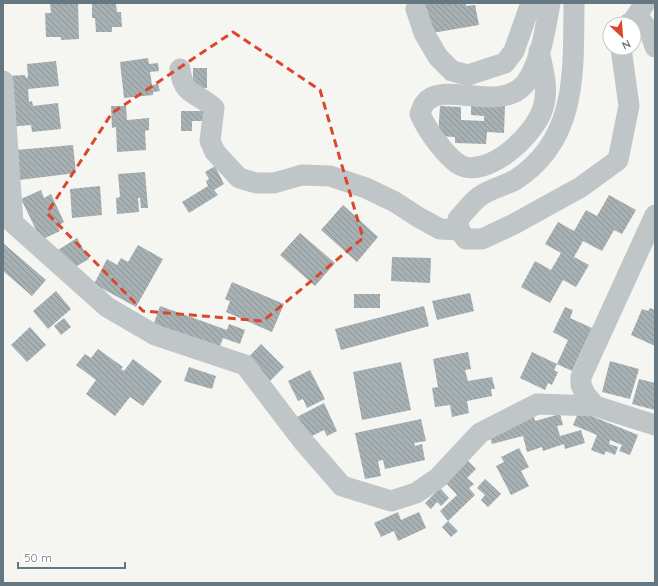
<svg xmlns="http://www.w3.org/2000/svg" width="658" height="586" viewBox="0 0 658 586" font-family="Quicksand,sans-serif">
  <style>
    .building { fill: url(#building-back-hatch) }
    .lines { fill: none; stroke-linecap: round; stroke-linejoin: round }
    .minor { stroke: #c0c5c7; stroke-width: 21 }
    .marked { fill: none; stroke: #db472b; stroke-width: 3; stroke-dasharray: 8 5; stroke-linejoin: round }
  </style>
  <defs>
    <pattern id="building-back-hatch" width="6" height="6" patternUnits="userSpaceOnUse"><rect width="6" height="6" fill="#a7b0b3"/><path d="M-1 5l2 2M0 0l6 6M5-1l2 2" fill="none" stroke="#8c9497"/></pattern>
  </defs>
  <rect width="100%" height="100%" fill="#f5f5f1"/>
  <g class="building">
    <polygon points="50,3 78,3 79,39 61,40 61,37 46,37 45,13 51,13"/>
    <polygon points="92,3 116,4 117,12 121,12 122,27 112,27 112,32 96,32 95,18 92,18"/>
    <polygon points="423,3 466,3 466,6 475,5 479,25 432,33"/>
    <polygon points="148,58 149,64 158,63 159,71 150,72 152,85 158,84 160,91 153,92 153,95 124,98 120,62"/>
    <polygon points="56,61 59,86 28,89 29,102 32,101 33,106 58,103 61,129 32,132 31,125 8,127 7,76 25,75 26,78 28,77 27,64"/>
    <rect x="193" y="68" width="14" height="20"/>
    <polygon points="471,104 505,106 504,133 487,132 486,144 455,143 455,137 438,136 440,106 461,107 461,120 484,121 484,116 471,115"/>
    <polygon points="111,106 126,106 127,120 149,118 149,130 145,131 146,150 117,152 116,127 112,128"/>
    <polygon points="181,111 205,111 205,121 192,121 192,131 181,131"/>
    <polygon points="73,145 76,173 19,180 16,150"/>
    <polygon points="215,166 224,184 214,190 218,195 189,213 182,202 208,186 206,181 209,179 205,172"/>
    <polygon points="145,172 148,208 141,208 140,198 138,198 139,212 117,214 116,198 120,197 118,174"/>
    <polygon points="100,186 102,215 72,218 70,189"/>
    <polygon points="41,190 44,198 51,194 64,222 58,226 60,231 41,240 21,199"/>
    <polygon points="609,195 636,210 622,234 614,230 602,251 583,241 574,257 589,265 576,287 563,280 550,303 521,287 535,261 551,270 561,253 545,244 558,222 574,231 586,210 597,216"/>
    <polygon points="343,205 378,237 357,262 321,230"/>
    <polygon points="300,233 335,263 315,286 280,255"/>
    <polygon points="77,238 89,259 70,270 58,250"/>
    <polygon points="3,243 46,280 32,296 3,271"/>
    <polygon points="138,245 163,259 136,307 94,284 107,259 117,265 121,258 128,262"/>
    <polygon points="392,257 431,258 430,283 391,281"/>
    <polygon points="232,282 284,304 272,332 226,312 230,301 225,299"/>
    <polygon points="56,291 71,309 48,329 33,311"/>
    <polygon points="470,293 474,311 437,320 432,301"/>
    <rect x="354" y="294" width="26" height="14"/>
    <polygon points="160,306 227,330 229,324 245,330 240,344 223,338 219,349 153,326"/>
    <polygon points="424,306 429,326 341,350 335,329"/>
    <polygon points="565,307 573,310 570,318 592,328 572,371 557,364 554,370 558,372 552,385 548,383 545,390 520,378 532,352 557,364 568,340 553,332"/>
    <polygon points="650,308 655,310 655,346 631,335 642,309 648,311"/>
    <polygon points="64,318 71,327 61,335 54,326"/>
    <polygon points="30,327 46,345 27,362 11,345"/>
    <polygon points="261,344 284,367 269,382 246,360"/>
    <polygon points="98,349 123,367 121,369 124,371 133,359 162,381 143,406 130,397 115,416 86,394 96,380 76,365 85,354 91,358"/>
    <polygon points="468,352 471,369 465,370 468,381 492,377 495,389 491,389 492,396 467,401 469,413 452,417 450,405 435,407 432,388 438,387 433,359"/>
    <polygon points="610,361 639,369 630,399 602,392"/>
    <polygon points="401,362 411,410 362,420 353,372"/>
    <polygon points="189,367 216,376 212,389 184,381"/>
    <polygon points="310,370 325,399 307,408 303,399 298,401 288,381"/>
    <polygon points="639,379 655,383 655,410 632,404"/>
    <polygon points="324,403 337,431 327,436 324,430 308,438 297,417"/>
    <polygon points="579,411 638,435 630,455 619,451 622,445 610,440 609,444 618,447 615,455 606,451 604,455 591,450 597,435 573,425"/>
    <polygon points="533,414 535,421 560,414 563,425 557,426 560,436 581,430 585,443 565,449 564,444 543,451 542,447 527,452 523,436 492,444 488,430"/>
    <polygon points="421,419 426,441 414,443 415,446 422,444 425,460 385,469 383,460 378,461 381,476 365,479 355,433"/>
    <polygon points="519,448 529,467 521,471 529,486 511,495 496,466 504,462 501,457"/>
    <polygon points="467,460 476,469 467,478 474,484 469,488 475,495 448,521 440,511 457,495 444,481"/>
    <polygon points="485,479 501,494 488,507 481,500 485,495 477,488"/>
    <polygon points="440,488 449,498 441,506 437,502 431,509 425,503"/>
    <polygon points="398,512 401,520 419,512 426,528 398,541 394,531 381,537 374,523"/>
    <polygon points="448,521 458,531 451,537 442,527"/>
  </g>
  <g class="lines">
    <g class="minor">
      <path d="M574 3C573 69 579 139 515 180 504 186 489 189 479 197 471 203 465 212 458 219L459 230 466 239H482L514 224 581 187 618 160 629 106 621 48"/>
      <polyline points="416,9 424,33 438,57 452,71 468,75 505,63 514,51 531,3"/>
      <polyline points="633,21 645,3"/>
      <polyline points="628,24 633,21 642,22 650,32 655,47"/>
      <path d="M539 51C543 70 549 89 543 108 535 134 494 173 465 167 449 163 426 128 420 114 421 111 423 105 425 103 442 80 498 113 524 85 540 67 546 26 550 3"/>
      <path d="M180 69C183 96 197 92 214 108L210 141 215 152 239 178 256 183H274L302 175 330 176 366 188 395 202 418 217 440 229 459 230"/>
      <polyline points="3,81 13,223 107,307 155,335 245,365 302,440 342,486 391,501 416,493 438,478 480,433 537,404 595,406"/>
      <polyline points="655,215 581,377 581,385 585,394 595,406 655,425"/>
    </g>
  </g>
  <path class="marked" d="M233 32 320 90 363 238 263 321 143 311 47 213 112 113Z"/>
  <rect width="658" height="586" fill="none" stroke="#657781" stroke-width="8"/>
  <g transform="translate(622 36) rotate(154)"><circle r="19" fill="#ffffff" stroke="#c1c9cd"/>
  <path d="M0-3L7 15L0 10L-7 15Z" fill="#db472b"/>
  <text y="-6" font-size="11" font-weight="bold" text-anchor="middle" fill="#657781">N</text>
  </g>
  <path d="M18 562v6h107v-6" fill="none" stroke="#657781" stroke-width="2"/>
  <text x="24" y="562" font-size="12" fill="#657781" stroke="#ffffff" stroke-width="3" paint-order="stroke">50 m</text>
</svg>
